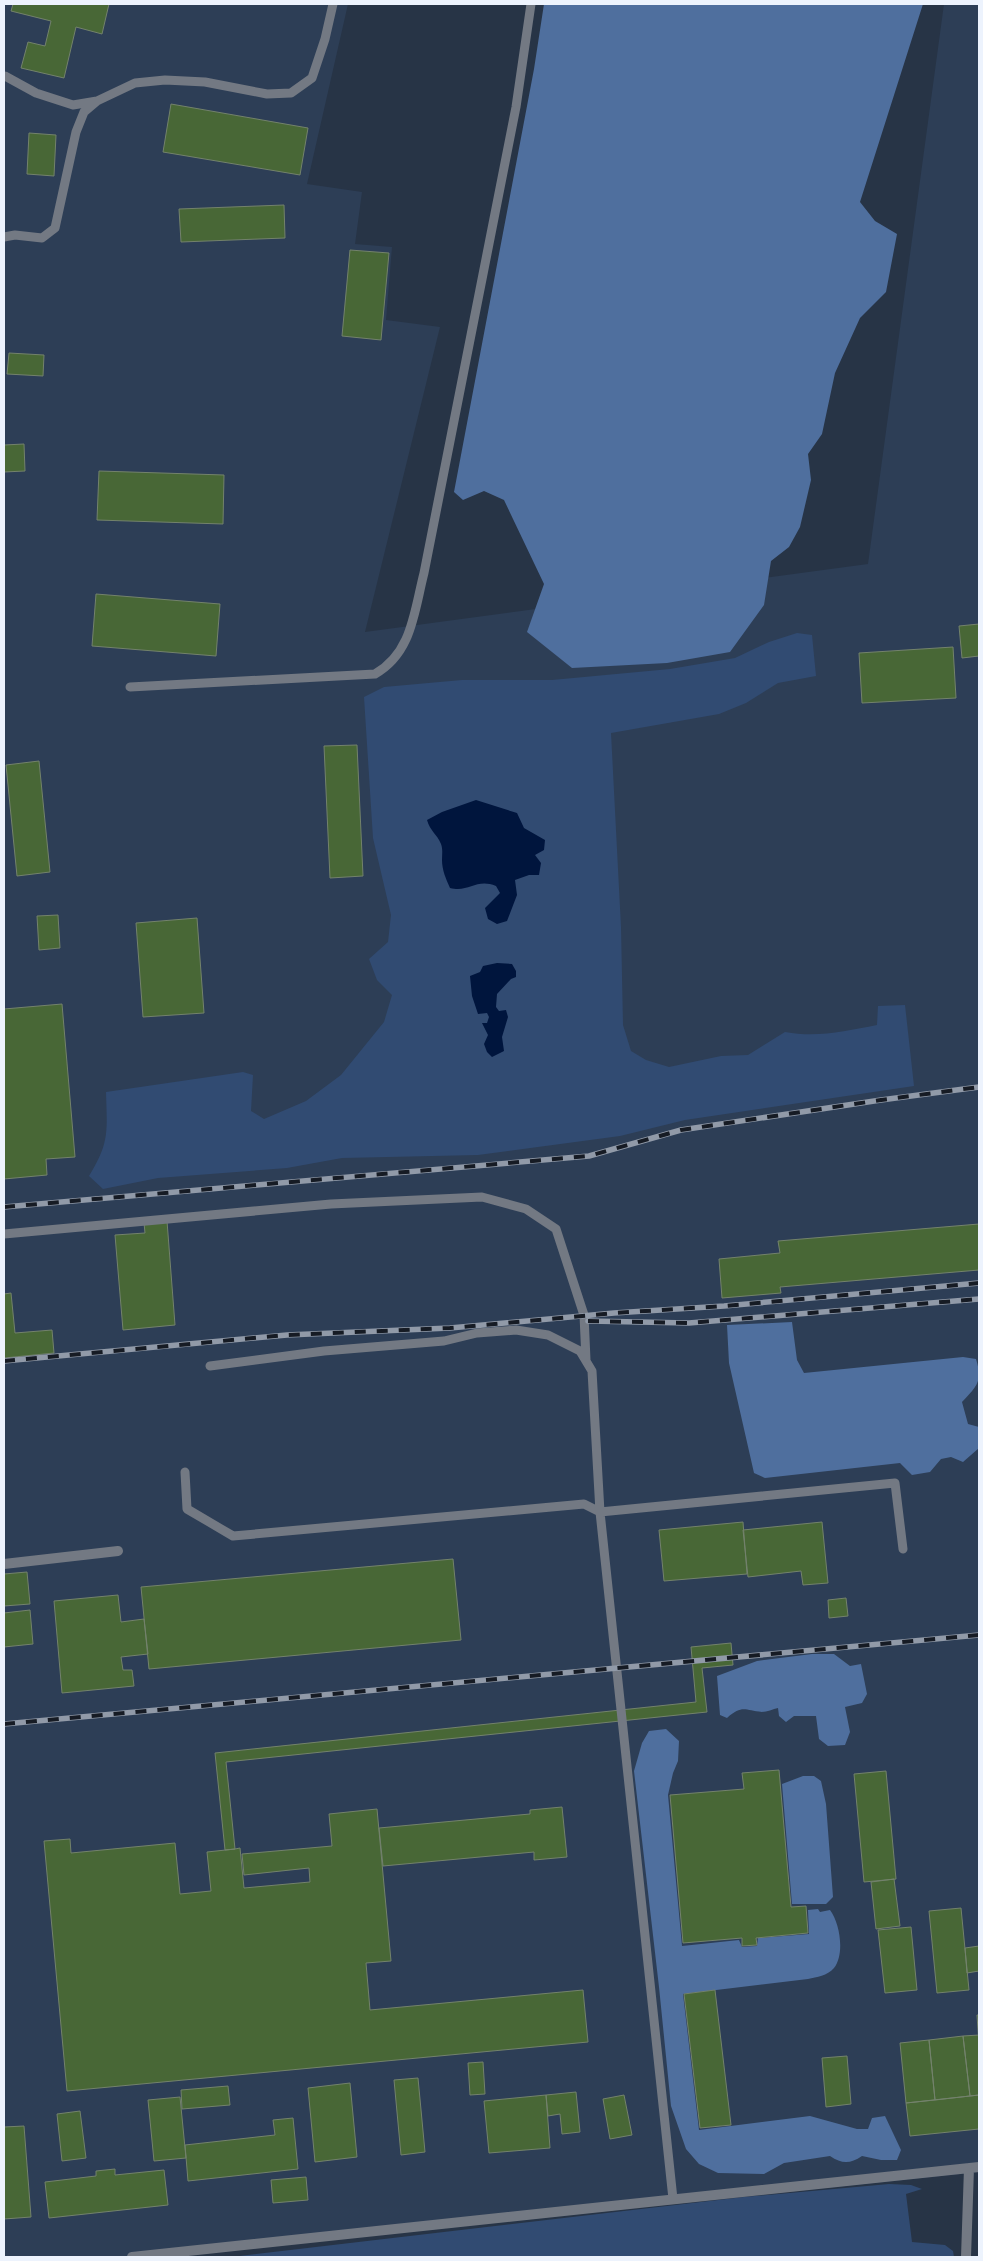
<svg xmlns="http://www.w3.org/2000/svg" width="983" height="2261" viewBox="0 0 983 2261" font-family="'Times New Roman',serif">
	<rect width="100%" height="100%" fill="#273446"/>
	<!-- built -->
	<path fill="#2d3e56" d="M4 4H348L307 184 362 192 355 244 392 247 386 320 440 327 365 632 868 564 944 4H979V2172L169 2257H4Z"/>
	<!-- green -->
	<path fill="#314b72" d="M797 633 812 635 816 676 778 683 746 703 719 714 611 733 621 927 623 1025 631 1051 646 1060 669 1067 721 1056 748 1055 785 1032C817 1038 846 1031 877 1025L878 1006 905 1005 914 1086 685 1120 620 1136 478 1155 342 1158 287 1168 158 1178 103 1189 89 1176C110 1142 107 1131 106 1092L243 1072 253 1075 251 1111 264 1119 306 1101 341 1075 384 1022 392 995 377 980 369 959 388 942 391 915 373 838 364 697 384 687 462 680H552L670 669 735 658 769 642Z
		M889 2184 911 2185 922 2189 906 2194 912 2242 945 2245 953 2251 954 2257H231L744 2197Z"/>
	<!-- forest -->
	<path fill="#4f6f9e" d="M544 4H923L860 202 875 221 897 234 886 292 860 318 835 373 822 434 808 454 811 480 800 527 789 547 771 561 764 605 730 652 667 663 572 668 527 632 544 584 504 500 484 491 463 500 454 492 534 69Z
		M792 1322 797 1360 804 1373 963 1357 976 1359C983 1381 977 1386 962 1402L968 1424 979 1427V1448L963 1462 951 1457 941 1459 930 1472 912 1475 900 1463 765 1478 754 1473 729 1363 727 1325Z
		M812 1654H834L850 1666 861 1664 867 1694 862 1703 845 1707 850 1732 845 1745 828 1746 819 1739 816 1716H794L786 1722 779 1716 778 1708C773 1709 767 1712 762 1712 745 1711 743 1704 727 1718L720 1715 717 1676 757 1661Z
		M666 1729 679 1741 678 1761 673 1773 668 1795 682 1946 739 1940 742 1947 757 1946 758 1938 809 1934 808 1910 818 1909 820 1912 830 1910C840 1923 845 1954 834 1968 827 1976 817 1977 808 1979L683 1994 699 2130 810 2116 857 2129H868L872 2118 885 2116 901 2150 897 2160H881L862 2156C850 2164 842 2164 830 2156L784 2163 764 2174 718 2173 699 2164 686 2149 671 2106 659 1987 634 1771 642 1743 649 1731Z
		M803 1776H814L821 1781 826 1804 833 1897 826 1904H792L782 1784Z"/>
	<!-- water -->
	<path fill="#00153d" d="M476 800 517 813 524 828 545 840 544 850 535 855 541 863 539 875H529L515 880 517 895 507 921 497 924 488 919 485 908 500 893 496 886C476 878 469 893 450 888 446 879 442 870 442 860 442 855 443 849 441 844 437 834 430 831 427 820L442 812Z
		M497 963 512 964 516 971V977L511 979 497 994 496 1007 499 1011 506 1010 508 1017 502 1037 504 1051 492 1057 487 1052 484 1044 488 1035 482 1023H487L489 1017 487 1013 478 1014 472 996 470 976 480 972 483 966Z"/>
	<!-- building -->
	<path fill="#486736" stroke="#73826c" d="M13 4H109L102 34 76 27 64 78 21 68 28 42 45 46 51 21 11 11Z
		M171 104 308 128 300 175 163 152Z
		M29 133 56 135 54 176 27 174Z
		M284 205 285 238 181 242 179 209Z
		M350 250 389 253 381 340 342 336Z
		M9 353 44 355 43 376 7 374Z
		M24 444 25 471 4 472V445Z
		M99 471 224 475 223 524 97 520Z
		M96 594 220 604 216 656 92 646Z
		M979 624V656L962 658 959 626Z
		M953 647 956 698 862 703 859 653Z
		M357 745 363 876 330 878 324 746Z
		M39 761 50 872 17 876 6 765Z
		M58 915 60 948 39 950 37 916Z
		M197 918 204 1013 143 1017 136 923Z
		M62 1004 75 1157 46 1159 47 1175 4 1179V1009Z
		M167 1221 175 1325 123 1330 115 1235 145 1233 144 1223Z
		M979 1224V1270L780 1287 781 1293 722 1298 719 1259 780 1253 778 1241Z
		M11 1293 15 1333 52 1330 54 1353 4 1358V1294Z
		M743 1522 747 1574 664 1581 659 1530Z
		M822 1522 828 1583 803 1585 801 1571 748 1577 743 1530Z
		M453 1559 461 1640 149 1669 141 1587Z
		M27 1572 30 1604 4 1606V1574Z
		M118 1595 121 1622 144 1619 148 1654 121 1657 123 1670H132L134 1686 62 1693 54 1601Z
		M846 1598 848 1616 829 1618 828 1600Z
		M30 1610 33 1644 4 1647V1613Z
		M731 1643 733 1665 702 1668 707 1712 226 1762 235 1849 225 1850 215 1753 696 1702 691 1647Z
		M779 1770 791 1907 806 1906 808 1933 756 1938 757 1945 742 1946V1938L683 1943 670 1795 744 1789 742 1773Z
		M886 1771 896 1879 864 1882 854 1774Z
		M562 1807 567 1857 534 1860V1852L383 1866 379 1828 530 1814V1810Z
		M377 1809 391 1961 366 1963 370 2010 583 1990 588 2042 67 2091 44 1841 70 1839 71 1853 175 1843 180 1894 211 1891 207 1852 235 1849 240 1848 244 1888 310 1882 309 1868 244 1875 242 1854 332 1846 329 1814Z
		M894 1879 900 1926 876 1929 871 1882Z
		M961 1908 969 1990 937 1993 929 1911Z
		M911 1927 917 1990 885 1993 878 1930Z
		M979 1946V1971L967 1973 965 1948Z
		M715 1990 731 2125 700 2128 684 1994Z
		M977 2015H979V2045Z
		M979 2035V2095L970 2096 963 2036Z
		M963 2036 970 2096 935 2100 929 2040Z
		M929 2040 935 2100 906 2103 900 2043Z
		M847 2056 851 2104 826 2107 822 2058Z
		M483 2062 485 2094 470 2095 468 2063Z
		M418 2078 425 2152 401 2155 394 2080Z
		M350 2083 357 2157 315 2162 308 2088Z
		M228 2086 230 2105 182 2109 181 2090Z
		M576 2092 580 2132 562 2134 560 2114 548 2116 546 2095Z
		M546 2095 550 2148 489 2153 484 2101Z
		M624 2095 632 2135 610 2139 603 2099Z
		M979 2095V2129L910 2136 906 2103Z
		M180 2097 186 2158 154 2161 148 2100Z
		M80 2111 86 2158 62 2161 57 2114Z
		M293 2118 298 2169 188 2181 185 2145 275 2135 273 2120Z
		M24 2126 31 2217 4 2219V2127Z
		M115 2169V2175L164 2170 168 2205 49 2218 45 2182 96 2176V2171Z
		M306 2177 308 2200 273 2203 271 2180Z"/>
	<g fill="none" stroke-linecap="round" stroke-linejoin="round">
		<!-- service -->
		<path stroke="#737983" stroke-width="9" d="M5 76 36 93 73 105 97 101 135 83 165 80 205 82 267 94 291 93 312 78 325 39 333 4
			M4 237 15 235 42 238 55 228 76 132 84 112 97 101
			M130 687 375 674C412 653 414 612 424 573L516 107 531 4
			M4 1234 331 1204 482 1197 526 1209 556 1229 584 1315 586 1360
			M185 1472 187 1509 233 1536 584 1504 600 1512 592 1371 580 1351 548 1335 516 1330 477 1333 444 1341 324 1351 210 1366
			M673 2199 600 1512 895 1483 903 1549"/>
		<!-- minor -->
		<path stroke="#737983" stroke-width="10" d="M4 1564 118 1551
			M132 2257 979 2167
			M966 2257 969 2168"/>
		<defs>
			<path id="rail" d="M4 1207 589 1156 681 1130 881 1100 979 1087
				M588 1321 689 1323 979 1299
				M4 1361 287 1335 450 1328 614 1313 724 1306 979 1283
				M4 1724 979 1635"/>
		</defs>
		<!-- rail casing -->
		<use href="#rail" stroke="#919aa8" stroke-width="5.5"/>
		<!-- rail -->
		<use href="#rail" stroke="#161b24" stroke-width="4" stroke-dasharray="11" stroke-linecap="butt"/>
	</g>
	<!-- border -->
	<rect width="983" height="2261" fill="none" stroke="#edf3fd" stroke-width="10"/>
</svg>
